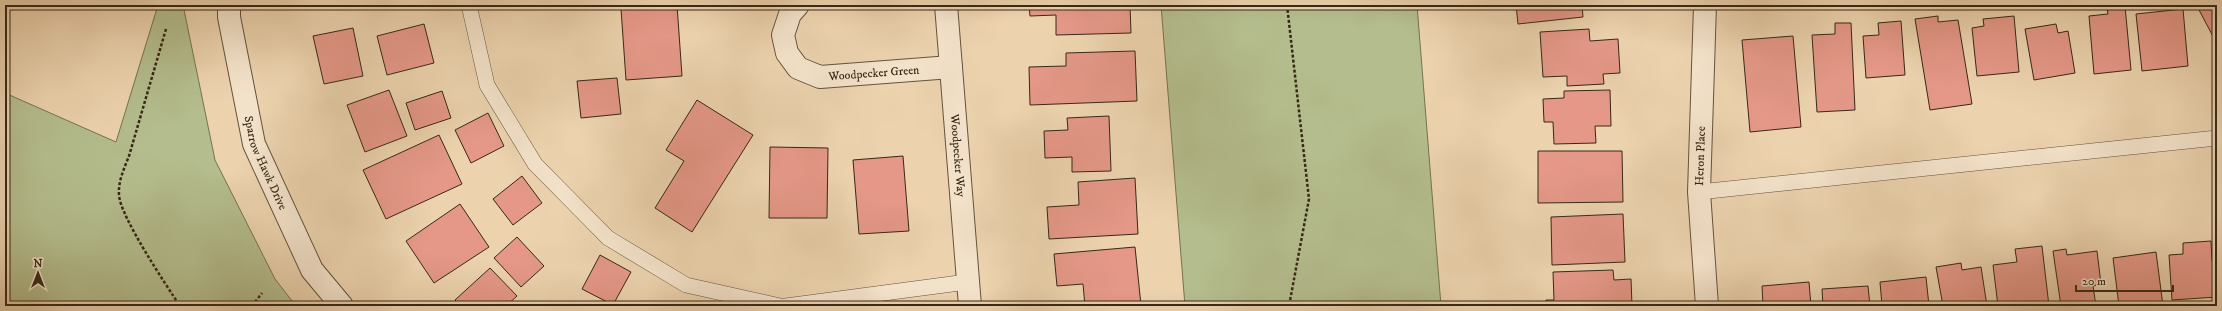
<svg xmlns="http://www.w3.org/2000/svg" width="2222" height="311" viewBox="0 0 2222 311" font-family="'IM FELL DW Pica',serif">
	<rect width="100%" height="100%" fill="#ecd3ae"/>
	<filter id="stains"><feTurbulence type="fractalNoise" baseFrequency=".005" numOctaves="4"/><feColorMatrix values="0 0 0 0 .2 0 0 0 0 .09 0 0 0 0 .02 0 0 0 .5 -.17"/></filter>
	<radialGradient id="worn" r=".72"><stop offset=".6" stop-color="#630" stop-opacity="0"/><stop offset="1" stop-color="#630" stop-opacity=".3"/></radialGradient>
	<!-- green -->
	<path fill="#b4bd8d" stroke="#767252" d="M158 5H183L215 160 275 279 296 306H5V93L116 142Z
		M1161 5H1417L1441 306H1185Z"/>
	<!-- building -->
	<path fill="#e59888" stroke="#372817" d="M315 5H363V7L316 8Z
		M677 5 682 76 626 80 621 9Z
		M1029 5H1130L1131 33 1056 35V15L1030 16Z
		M1516 5H1582L1583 17 1518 24Z
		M2204 5H2217V44L2198 8Z
		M2125 6 2131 70 2094 74 2089 16 2108 14 2107 8Z
		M2183 9 2188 66 2142 71 2136 14Z
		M1938 16V22L1958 20 1972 104 1930 110 1915 19Z
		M2014 16 2019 72 1977 76 1972 28 1984 26 1983 19Z
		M1901 21 1905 75 1866 78 1863 36 1879 35 1878 23Z
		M1835 23H1851L1855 110 1817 112 1812 35 1835 34Z
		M424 24 434 63 387 75 377 36Z
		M2056 24 2058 33 2068 31 2075 73 2034 80 2025 29Z
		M353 28 363 76 324 84 313 36Z
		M1589 29 1590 41 1618 39 1620 73 1603 74 1604 84 1567 86V76L1543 77 1540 32Z
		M1793 36 1801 127 1750 132 1742 40Z
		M1135 51 1137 101 1030 105 1029 67 1066 66V53Z
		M617 78 621 114 581 118 577 81Z
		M389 90 407 136 365 152 347 105Z
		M1610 90 1611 126H1595L1596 143 1554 144 1553 122H1544L1543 99 1564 98V91Z
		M442 91 451 118 415 130 406 103Z
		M697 100 753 135 692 232 655 208 684 161 666 150Z
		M488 113 504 146 471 163 455 130Z
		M1109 116 1111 171 1072 172V157L1045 158 1044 131 1068 130 1067 118Z
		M439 135 462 184 386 219 363 170Z
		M770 147 828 148 827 218H769Z
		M1538 151H1622L1623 202 1538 203Z
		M903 156 909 231 859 234 853 160Z
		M522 176 542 203 513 225 493 199Z
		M1135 178 1138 234 1049 239 1047 207 1079 205 1078 182Z
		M460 204 489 247 434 283 406 241Z
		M1623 214 1625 262 1552 265 1551 217Z
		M517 237 544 266 521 287 494 258Z
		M2211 241 2212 261 2217 260V297L2172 300 2169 255 2183 254V243Z
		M2042 246 2049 306H1998L1993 265 2017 262 2015 249Z
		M1135 247 1141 305 1085 306 1083 284 1057 286 1054 254Z
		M2066 249 2067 255 2097 251 2101 284 2093 286 2096 306H2061L2053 251Z
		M2156 252 2163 306H2119L2113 258Z
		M600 255 631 272 613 305 582 289Z
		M1961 263 1962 270 1981 267 1987 306H1943L1936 267Z
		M490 268 517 296 506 306H461L455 300Z
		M1613 270 1614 280 1631 279 1632 306H1546V300H1554L1553 272Z
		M1926 277 1929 306H1882L1880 282Z
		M1809 282 1811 306H1763L1762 286Z
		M1868 286 1870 306H1823L1822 289Z"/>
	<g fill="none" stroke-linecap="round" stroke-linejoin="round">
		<defs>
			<path id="service" d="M469 5 487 85 535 164 608 238 686 285 780 306
				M1699 192 2217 138
				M786 306 967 282"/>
			<g id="minor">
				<path id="s1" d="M229 5V17L254 144 312 270 342 306"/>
				<path id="s2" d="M798 5 790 14 783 35 787 53 798 68 820 77 951 67"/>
				<path id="s3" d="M946 5 970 306"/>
				<path d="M1705 5 1699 192 1707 306"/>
			</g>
		</defs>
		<!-- service casing -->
		<use href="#service" stroke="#64533d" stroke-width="16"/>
		<!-- minor casing -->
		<use href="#minor" stroke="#64533d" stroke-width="24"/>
		<!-- path -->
		<path stroke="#372817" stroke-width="2.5" stroke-dasharray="3 2" stroke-linecap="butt" d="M1287 5 1309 199 1289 306
			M166 29 129 156C124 169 118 181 119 195 120 216 166 285 180 306
			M252 306 262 293"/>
		<!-- service -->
		<use href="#service" stroke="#f3e2ca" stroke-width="15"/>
		<!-- minor -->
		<use href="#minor" stroke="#f3e2ca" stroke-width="22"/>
	</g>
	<g text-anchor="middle" stroke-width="3" stroke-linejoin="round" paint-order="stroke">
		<!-- street labels -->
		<g font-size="12" fill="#372817" stroke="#f3e2ca">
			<text dy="4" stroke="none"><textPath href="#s2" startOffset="149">Woodpecker Green</textPath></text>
			<text dy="4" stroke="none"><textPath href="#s3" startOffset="151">Woodpecker Way</textPath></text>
			<text transform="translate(1700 156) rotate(-88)" y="4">Heron Place</text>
			<text dy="4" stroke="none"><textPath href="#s1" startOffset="163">Sparrow Hawk Drive</textPath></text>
		</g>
	</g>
	<!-- margin -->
	<rect width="2222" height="311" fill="none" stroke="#ecd3ae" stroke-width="20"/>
	<rect x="6" y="6" width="2210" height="299" fill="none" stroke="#372817" stroke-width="2"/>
	<rect x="10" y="10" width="2202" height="291" fill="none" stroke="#372817"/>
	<!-- north arrow -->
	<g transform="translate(38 273)" stroke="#f3e2ca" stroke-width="3" paint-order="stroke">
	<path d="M0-3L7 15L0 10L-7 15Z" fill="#372817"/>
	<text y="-6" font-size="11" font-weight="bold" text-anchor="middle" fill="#372817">N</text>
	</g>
	<!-- scale -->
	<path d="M2076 285v6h97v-6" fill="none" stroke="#372817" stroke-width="2"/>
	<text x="2082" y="285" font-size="12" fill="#372817" stroke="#f3e2ca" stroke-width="3" paint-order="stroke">20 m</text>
	<rect width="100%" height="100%" filter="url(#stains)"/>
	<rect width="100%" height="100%" fill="url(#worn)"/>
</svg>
